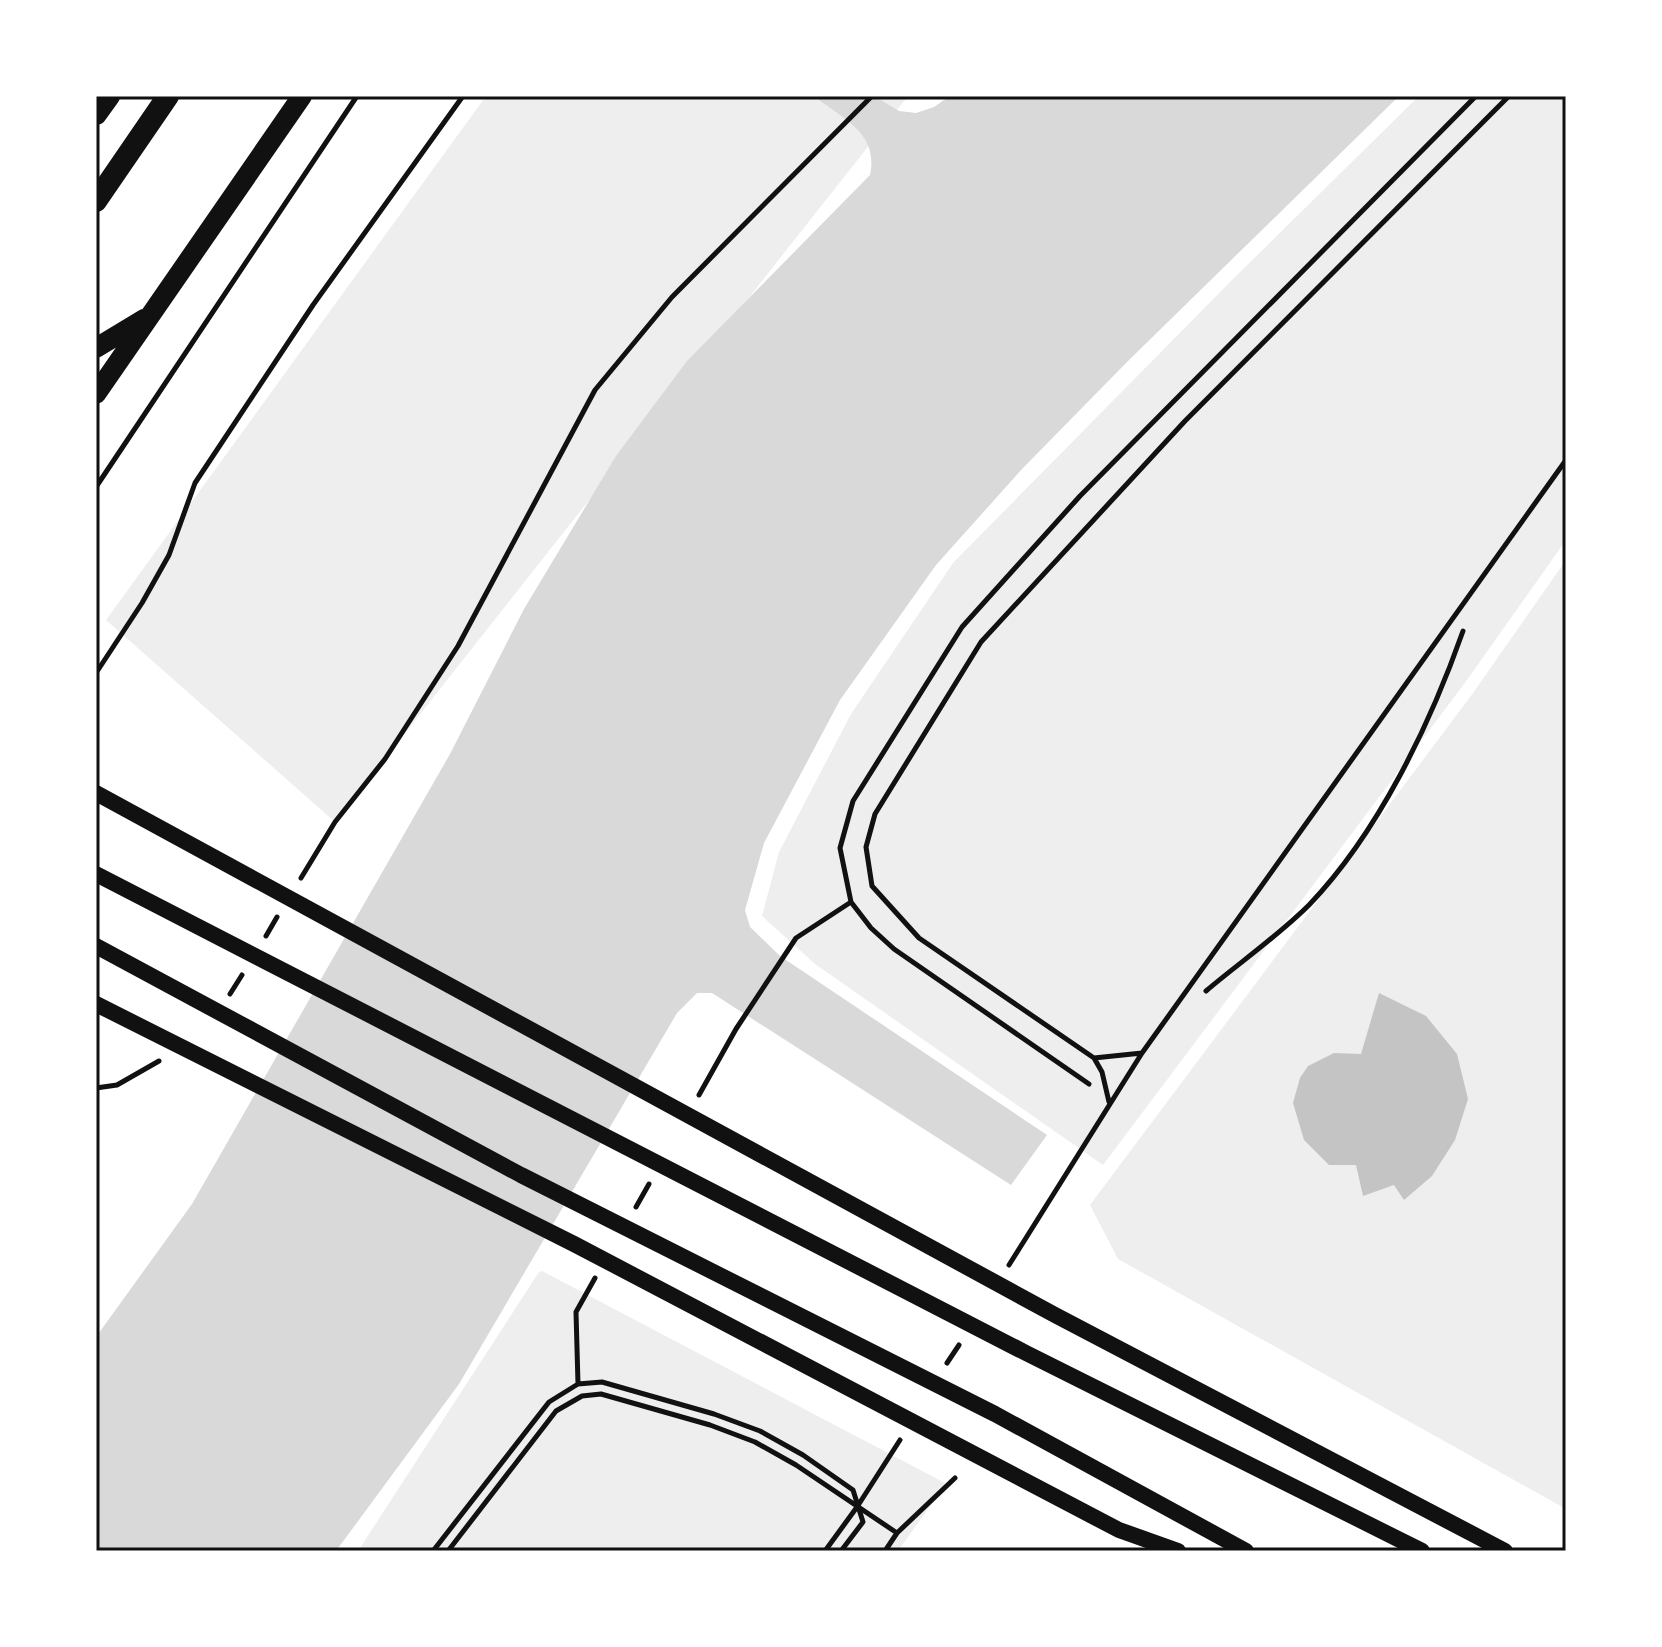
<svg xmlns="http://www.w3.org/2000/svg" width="1662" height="1647" viewBox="0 0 1662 1647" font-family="'IBM Plex Serif',serif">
	<rect width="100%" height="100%" fill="#fff"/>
	<!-- green -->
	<path fill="#eee" d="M486 96H908L335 822 106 620Z
		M1419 96H1566V540L1467 680 1103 1165 815 964 762 916 779 852 851 714 953 563 1233 279Z
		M1566 560V1509L1118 1259 1090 1205 1473 693Z
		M542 1271 945 1483V1485L898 1551H358L539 1272Z"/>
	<!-- water -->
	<path fill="#d9d9d9" d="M814 96H874L899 111 916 113 934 107 950 96H1399L1128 361 1022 469 936 565 840 700 764 843 745 910 750 927 780 956 1047 1135 1011 1185 712 993H697L677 1013 459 1384 336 1551H96V1337L192 1204 450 754 524 609 616 456 687 361 870 175C879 133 843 119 814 96Z"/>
	<!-- building -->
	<path fill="#c4c4c4" d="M1379 993 1426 1016 1457 1054 1468 1099 1455 1140 1432 1176 1404 1200 1394 1185 1363 1196 1356 1165H1329L1304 1140 1293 1103 1300 1078 1308 1066 1334 1053 1361 1054Z"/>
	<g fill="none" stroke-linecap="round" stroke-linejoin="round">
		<!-- path -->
		<path stroke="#111" stroke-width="5" d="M96 487 357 96
			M96 673 142 603 169 555 195 483 313 305 463 96
			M301 878 335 822 385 759 458 646 595 390 672 297 872 96
			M266 936 277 917
			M1206 991C1239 963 1278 936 1309 905 1378 833 1430 725 1463 631
			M230 994 242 975
			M1142 1053 1094 1058 919 938 872 886 866 847 875 814 981 642 1185 421 1509 96
			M1094 1058 1102 1072 1109 1102
			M1089 1084 894 949 871 928 851 902 840 848 853 801 962 627 1080 496 1476 96
			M96 1088 117 1085 159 1061
			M699 1095 736 1029 796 938 851 902
			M636 1207 649 1184
			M1009 1265 1142 1053 1566 460
			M947 1363 959 1345
			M578 1384 576 1312 595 1278
			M433 1551 549 1402 578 1384 602 1382 714 1414 760 1431 803 1455 853 1490 863 1522 841 1551
			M448 1551 556 1411 582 1396 601 1394 710 1425 755 1442 796 1465 897 1533
			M825 1551 857 1507 900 1440
			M885 1551 897 1533 955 1478"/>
		<!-- secondary -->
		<path stroke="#111" stroke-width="16" d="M96 793 1055 1315 1505 1551
			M96 874 1026 1353 1422 1551
			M96 946 521 1175 995 1414 1246 1551
			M96 1004 574 1244 1119 1530 1178 1551"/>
		<!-- primary -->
		<path stroke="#111" stroke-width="20" d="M96 348 144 319
			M96 394 302 96"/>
		<!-- trunk -->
		<path stroke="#111" stroke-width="22" d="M96 114 109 96
			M96 201 168 96"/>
	</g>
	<!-- border -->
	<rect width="1662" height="1647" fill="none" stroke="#ffffff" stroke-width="196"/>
	<rect x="98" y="98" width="1466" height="1451" fill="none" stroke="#111" stroke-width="3"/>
</svg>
